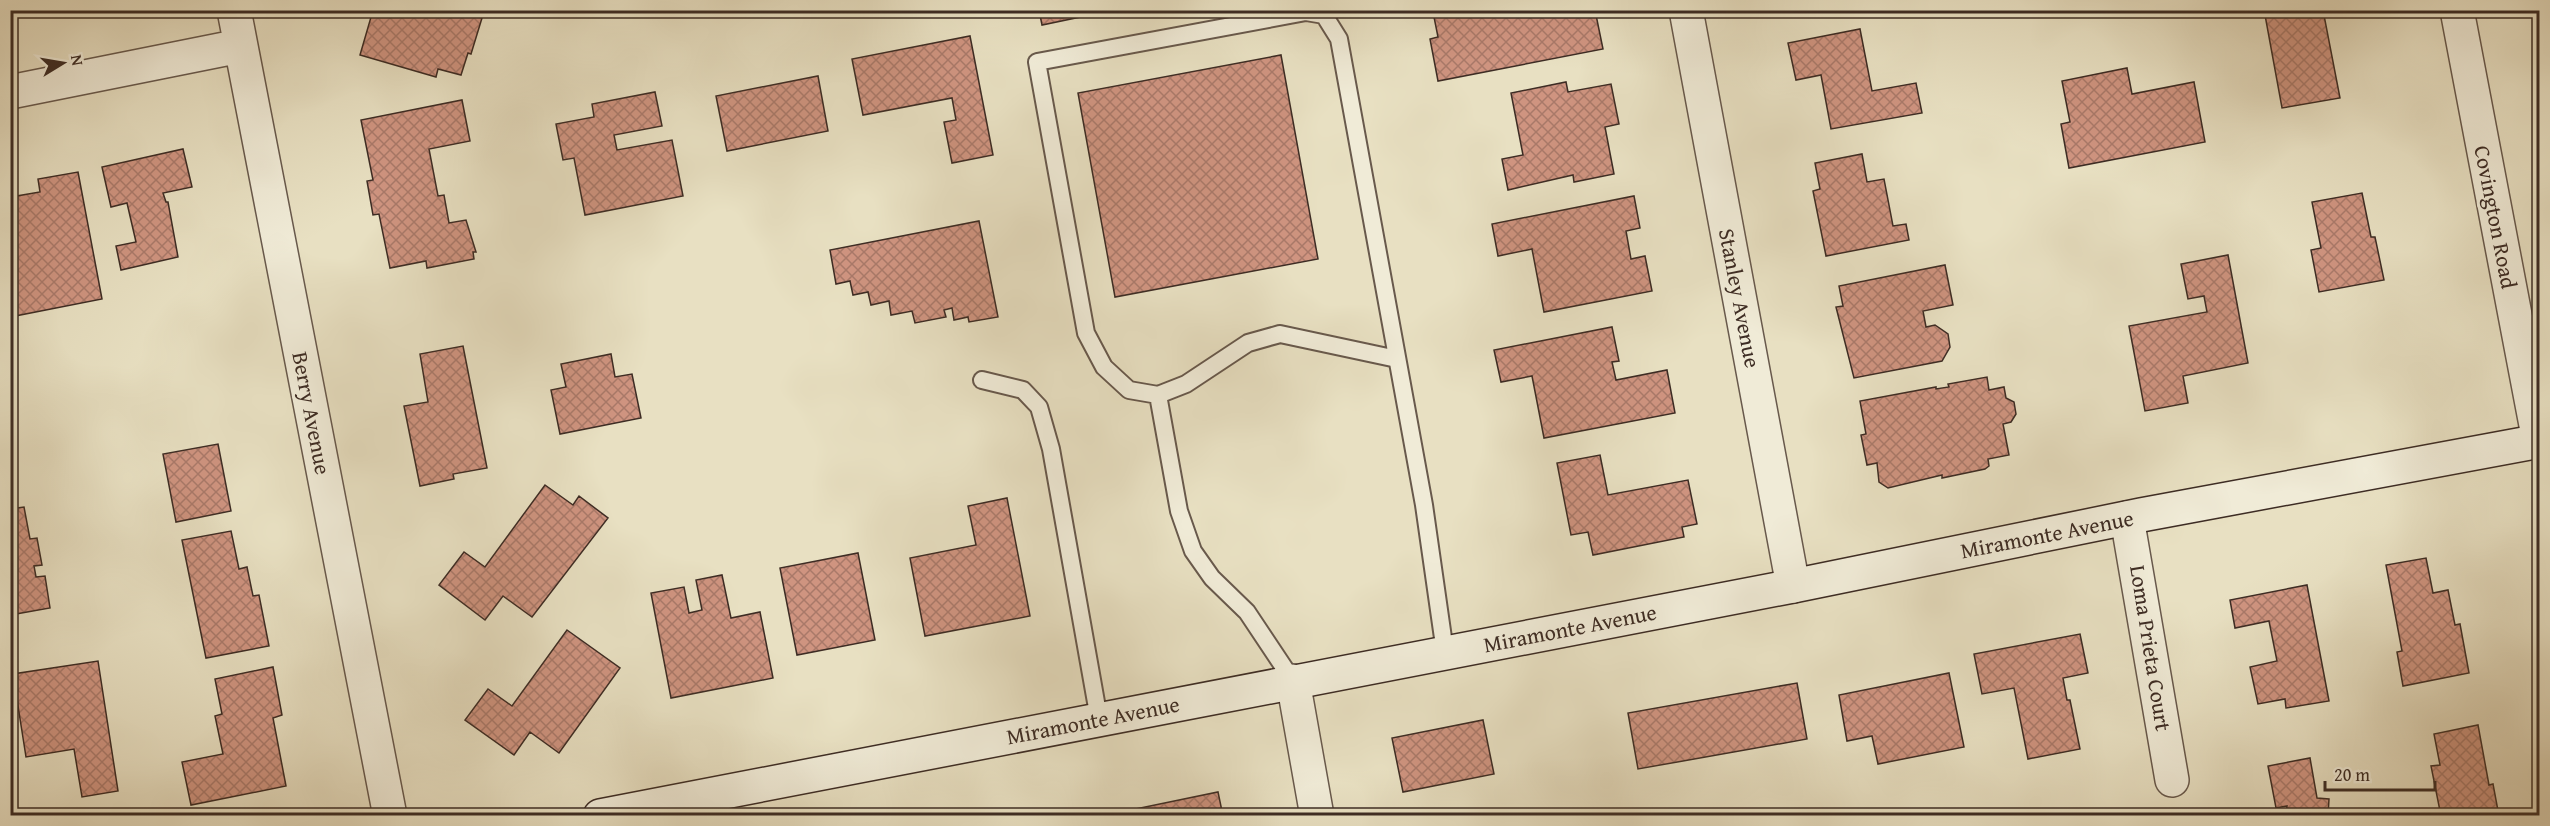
<svg xmlns="http://www.w3.org/2000/svg" width="2550" height="826" viewBox="0 0 2550 826" font-family="'Gentium Book Plus',serif">
	<defs>
		<pattern id="building-cross-hatch" width="8" height="8" patternUnits="userSpaceOnUse" patternTransform="scale(1.5)"><rect width="8" height="8" fill="#cf9480"/><path d="M0 0l8 8M0 8l8-8" fill="none" stroke="#a97969"/></pattern>
	</defs>
	<rect width="100%" height="100%" fill="#e8e0c2"/>
	<filter id="stains"><feTurbulence type="fractalNoise" baseFrequency=".00333" numOctaves="4"/><feColorMatrix values="0 0 0 0 .2 0 0 0 0 .09 0 0 0 0 .02 0 0 0 .5 -.17"/></filter>
	<radialGradient id="worn" r=".72"><stop offset=".6" stop-color="#630" stop-opacity="0"/><stop offset="1" stop-color="#630" stop-opacity=".3"/></radialGradient>
	<g fill="none" stroke-linecap="round" stroke-linejoin="round">
		<!-- stream -->
		<path stroke="#74827c" stroke-width="10" d="M1734 816 1743 813 1764 816"/>
	</g>
	<!-- building -->
	<path fill="url(#building-cross-hatch)" stroke="#3d2c24" stroke-width="1.5" d="M456 10 482 18 471 54 468 53 461 75 438 69 436 77 360 55 371 17 377 10Z
		M1039 10H1114L1042 25Z
		M1466 10H1595L1603 49 1438 81 1430 39 1438 37 1434 17Z
		M2289 10H2323L2340 98 2282 108 2265 15Z
		M1860 29 1872 91 1916 83 1922 113 1831 129 1821 75 1796 80 1788 43Z
		M970 36 993 155 952 163 944 122 956 120 952 98 863 115 852 59Z
		M1281 55 1318 259 1115 297 1078 93Z
		M2127 68 2132 94 2194 82 2205 142 2069 168 2061 124 2070 122 2062 81Z
		M818 76 828 131 727 151 716 96Z
		M1566 82 1568 92 1611 84 1619 124 1605 127 1614 174 1574 182 1573 175 1508 190 1502 159 1523 155 1511 93Z
		M655 92 662 126 614 135 617 150 672 140 683 196 585 215 574 158 563 160 556 124 594 117 592 104Z
		M462 100 470 141 429 149 438 196 444 195 449 223 466 220 476 252H473L474 259 427 268 426 261 390 268 379 214 373 215 367 181 373 180 361 120Z
		M183 149 192 187 163 193 166 202H168L178 257 121 270 116 246 136 242 127 203 111 207 102 167Z
		M1862 154 1867 182 1884 179 1893 226 1906 224 1909 240 1826 256 1813 191 1820 189 1815 163Z
		M78 172 102 299 10 317V202L17 201V196L40 192 38 179Z
		M2362 193 2371 237H2375L2384 280 2319 292 2311 250 2321 248 2312 202Z
		M1634 196 1640 228 1626 231 1631 259 1645 256 1652 291 1544 312 1532 249 1498 256 1492 224Z
		M979 221 998 317 969 322 968 317 954 320 952 308 944 310 946 317 915 323 912 311 891 315 889 301 871 305 868 292 853 295 850 281 836 284 830 250Z
		M2228 255 2248 363 2183 376 2188 403 2145 411 2129 326 2207 312 2204 296 2188 299 2181 264Z
		M1945 265 1953 305 1923 311 1926 327 1935 325 1948 334 1950 347 1942 361 1854 378 1836 307 1843 306 1839 286Z
		M1612 327 1619 361 1612 362 1616 380 1667 370 1675 413 1544 438 1532 376 1501 382 1494 350Z
		M463 346 487 468 453 474 454 479 420 486 404 406 428 402 420 354Z
		M611 354 615 377 632 374 641 418 560 434 551 390 566 387 561 364Z
		M1987 377 1989 390 2004 387 2006 398 2014 402 2016 414 2011 422 2003 424 2009 455 1988 459 1989 466 1985 469 1942 478V475L1888 488 1879 482 1877 463 1867 465 1861 435 1866 434 1860 401 1936 387V389L1949 387 1948 384Z
		M218 444 231 511 176 522 163 454Z
		M1600 455 1608 495 1688 480 1697 524 1682 527 1684 537 1593 555 1588 532 1571 535 1557 463Z
		M545 485 573 505 579 496 608 518 532 617 503 596 485 620 439 585 464 552 485 567Z
		M1007 498 1030 616 925 636 910 558 976 545 968 506Z
		M24 507 30 539 37 538 42 565 34 566 36 577 45 576 50 608 10 615V509Z
		M231 531 239 569 247 567 253 596 259 595 269 646 206 658 182 540Z
		M858 553 875 640 797 655 780 568Z
		M2426 558 2433 593 2448 590 2455 625 2460 624 2469 673 2403 686 2397 652 2402 651 2386 565Z
		M722 575 731 618 760 612 773 678 671 698 651 593 684 587 689 613 702 610 696 580Z
		M2307 585 2329 701 2286 708 2285 699 2258 704 2250 667 2277 661 2269 621 2235 628 2230 600Z
		M567 630 620 668 559 753 530 732 514 755 465 720 488 689 512 706Z
		M2080 634 2088 673 2063 678 2067 700H2070L2080 749 2028 759 2014 688 1982 694 1974 654Z
		M98 661 118 791 82 797 74 749 26 757 13 674Z
		M273 667 282 715 273 718 286 786 191 805 182 762 223 754 215 716 222 714 215 679Z
		M1949 673 1964 747 1878 764 1872 736 1847 741 1839 695Z
		M1797 683 1807 739 1638 769 1628 713Z
		M1483 720 1494 774 1403 792 1392 738Z
		M2478 725 2489 785 2493 784 2499 816H2441L2431 766 2440 765 2434 734Z
		M2310 758 2317 798 2329 799 2328 816H2286L2287 806 2276 808 2268 766Z
		M1218 792 1223 816H1117L1116 813Z"/>
	<g fill="none" stroke-linecap="round" stroke-linejoin="round">
		<defs>
			<path id="lane" d="M1397 359 1280 334 1248 343 1186 384 1158 395 1129 390 1104 367 1086 333 1037 62 1306 12 1324 15 1339 39 1424 505 1445 652
				M982 380 1023 390 1039 407 1051 449 1099 719
				M1158 395 1179 511 1193 551 1212 578 1247 612 1293 681"/>
			<path id="street" d="M234 10 390 816
				M1686 10 1793 586
				M2457 10 2539 441
				M10 92 240 46
				M2127 518 2172 780
				M1293 681 1317 816"/>
			<path id="secondary" d="M600 816 1793 586 2141 515 2540 441"/>
		</defs>
		<!-- lane casing -->
		<use href="#lane" stroke="#68594c" stroke-width="20"/>
		<!-- street casing -->
		<use href="#street" stroke="#68594c" stroke-width="36"/>
		<!-- secondary casing -->
		<use href="#secondary" stroke="#3d2c24" stroke-width="36"/>
		<!-- lane -->
		<use href="#lane" stroke="#f0ebd7" stroke-width="16"/>
		<!-- street -->
		<use href="#street" stroke="#f0ebd7" stroke-width="33"/>
		<!-- secondary -->
		<use href="#secondary" stroke="#f0ebd7" stroke-width="33"/>
	</g>
	<g text-anchor="middle" stroke-width="6" stroke-linejoin="round" paint-order="stroke">
		<!-- street labels -->
		<g font-size="22" fill="#3d2c24" stroke="#f0ebd7">
			<text transform="translate(2496 217) rotate(79)" y="8">Covington Road</text>
			<text transform="translate(1740 298) rotate(79)" y="8">Stanley Avenue</text>
			<text transform="translate(312 413) rotate(79)" y="8">Berry Avenue</text>
			<text transform="translate(2047 534) rotate(-11)" y="8">Miramonte Avenue</text>
			<text transform="translate(1570 628) rotate(-11)" y="8">Miramonte Avenue</text>
			<text transform="translate(2151 648) rotate(81)" y="8">Loma Prieta Court</text>
			<text transform="translate(1093 720) rotate(-11)" y="8">Miramonte Avenue</text>
		</g>
	</g>
	<!-- margin -->
	<rect width="2550" height="826" fill="none" stroke="#e8e0c2" stroke-width="36"/>
	<rect x="12" y="12" width="2526" height="802" fill="none" stroke="#3d2c24" stroke-width="3"/>
	<rect x="18" y="18" width="2514" height="790" fill="none" stroke="#3d2c24" stroke-width="1.5"/>
	<!-- north arrow -->
	<g transform="translate(63 63) rotate(79)" stroke="#f0ebd7" stroke-width="4.5" paint-order="stroke">
	<path d="M0-4.5L10 22L0 15L-10 22Z" fill="#3d2c24"/>
	<text y="-9" font-size="16" font-weight="bold" text-anchor="middle" fill="#3d2c24">N</text>
	</g>
	<!-- scale -->
	<path d="M2325 781v9h110v-9" fill="none" stroke="#3d2c24" stroke-width="3"/>
	<text x="2334" y="781" font-size="18" fill="#3d2c24" stroke="#f0ebd7" stroke-width="4.5" paint-order="stroke">20 m</text>
	<rect width="100%" height="100%" filter="url(#stains)"/>
	<rect width="100%" height="100%" fill="url(#worn)"/>
</svg>
